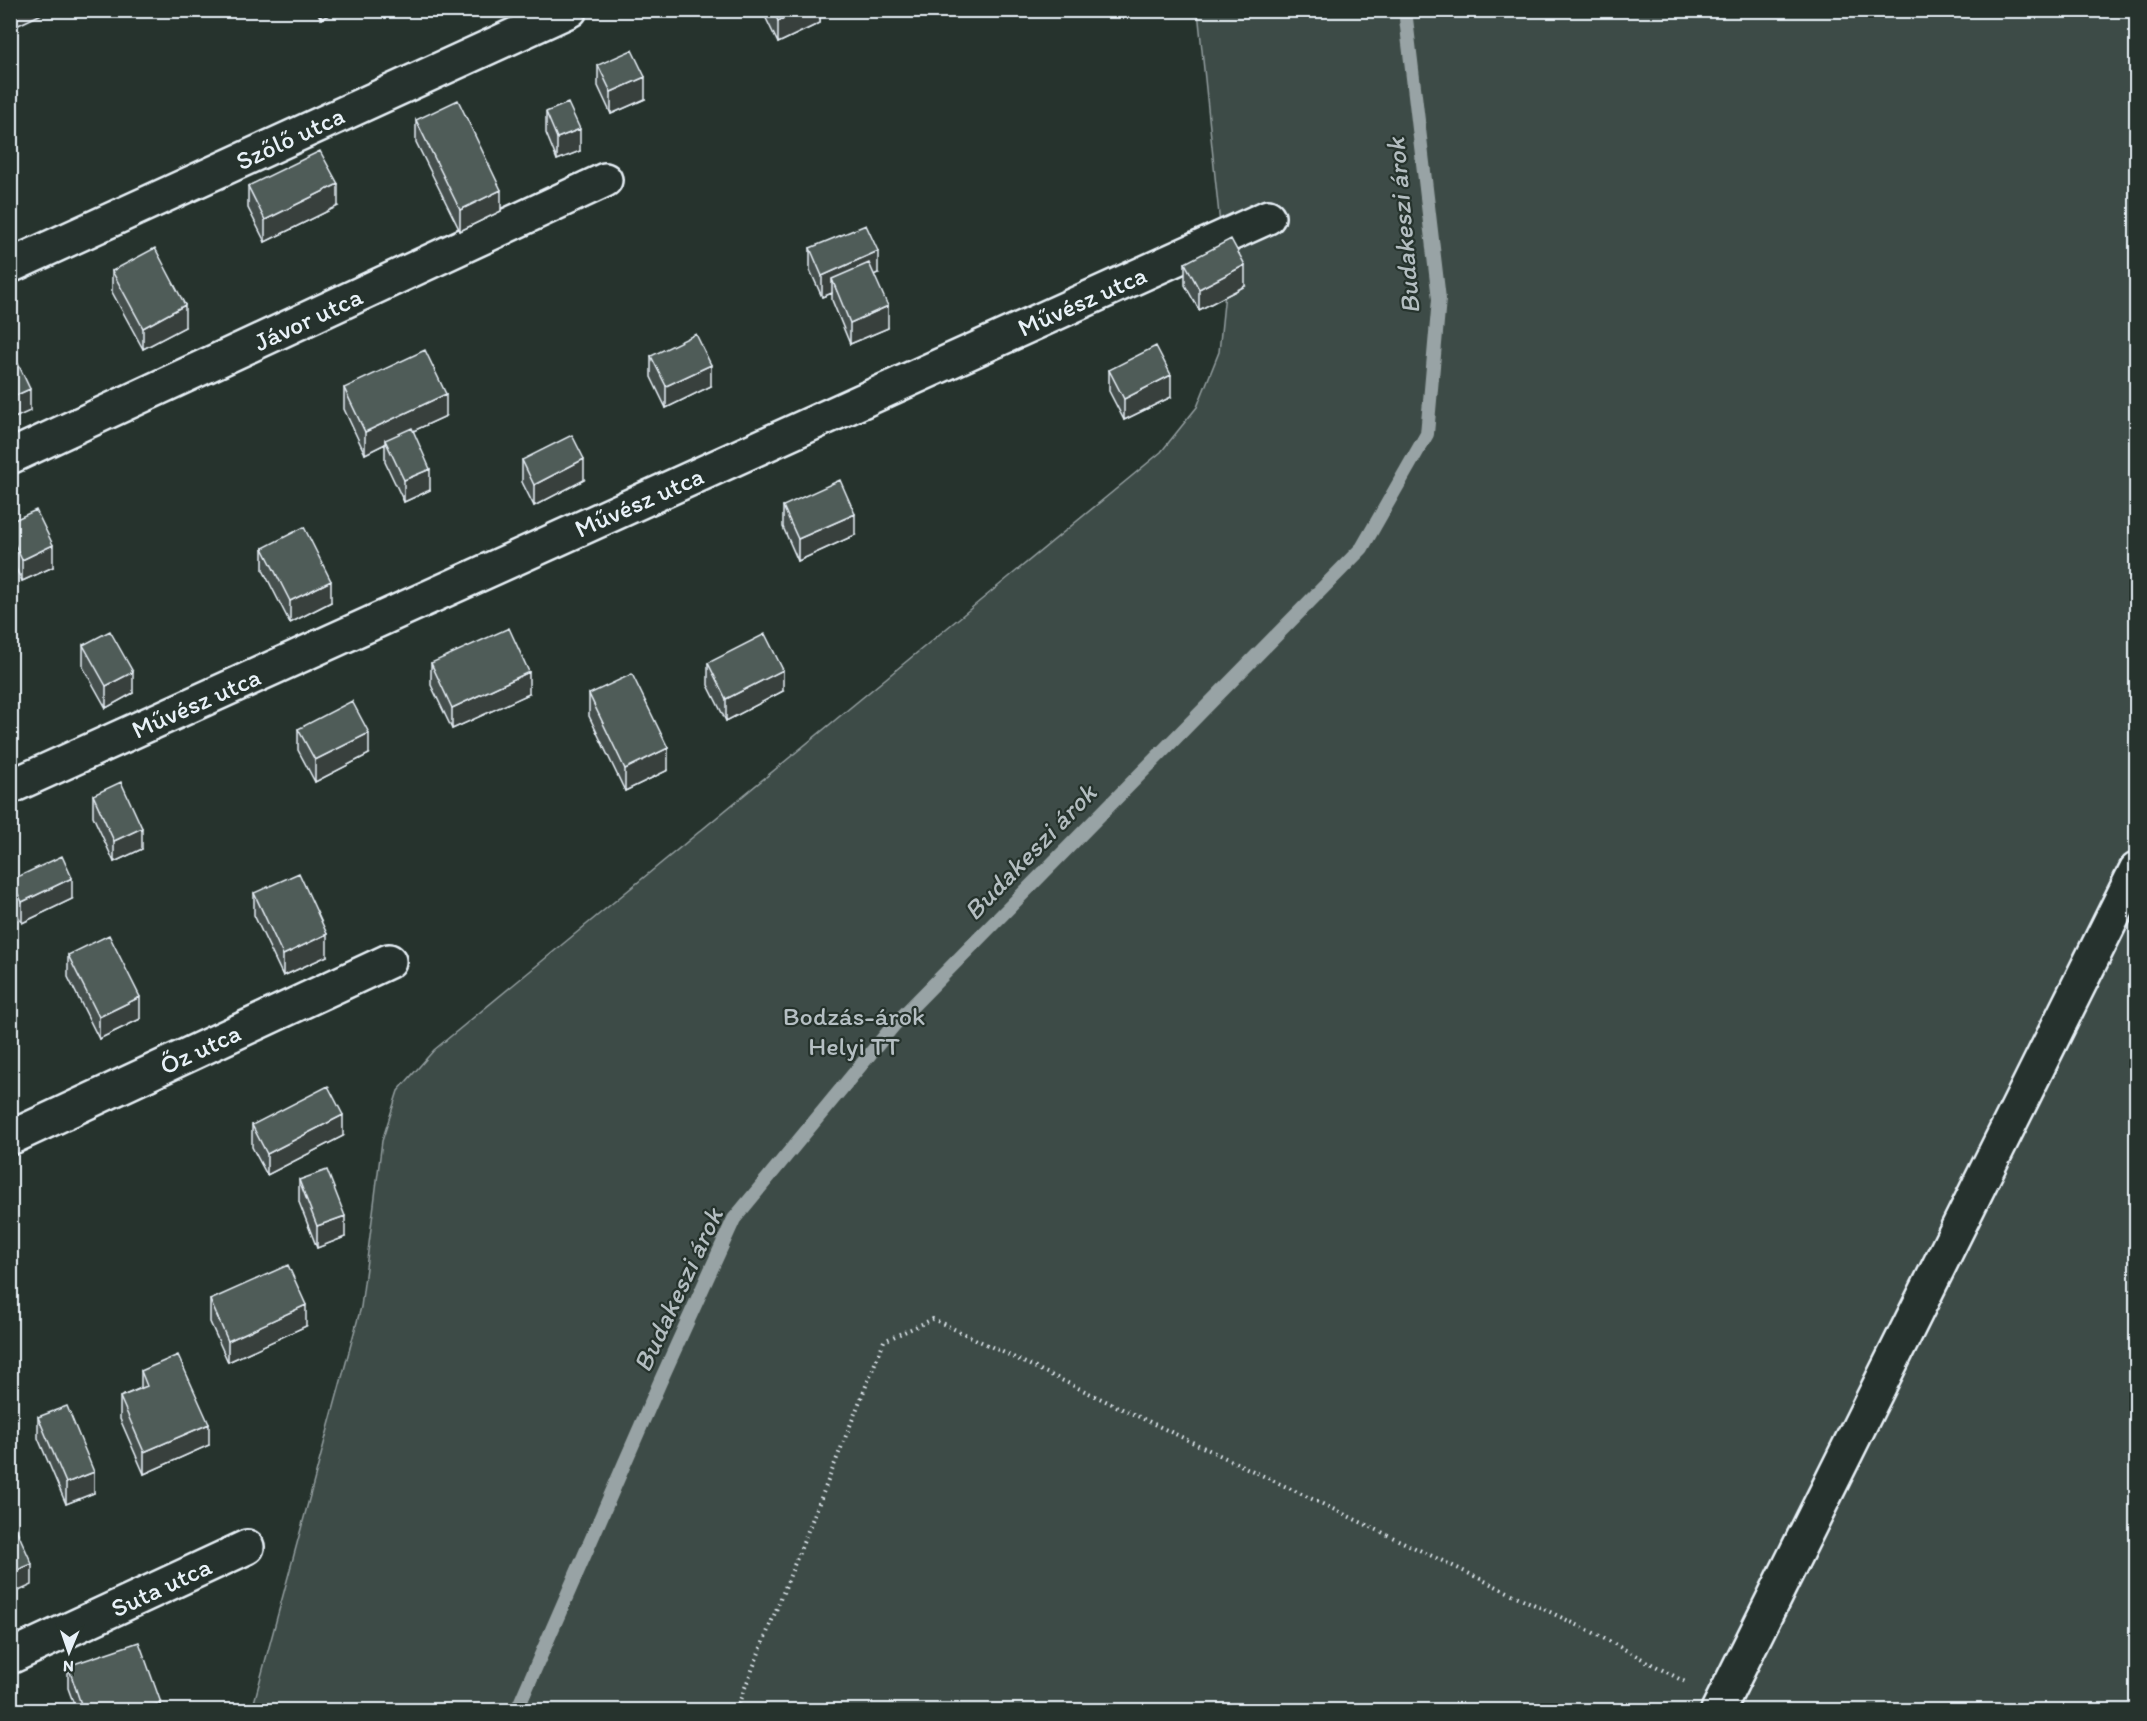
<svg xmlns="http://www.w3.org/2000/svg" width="2147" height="1721" viewBox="0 0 2147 1721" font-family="Itim,sans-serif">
	<rect width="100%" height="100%" fill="#26332d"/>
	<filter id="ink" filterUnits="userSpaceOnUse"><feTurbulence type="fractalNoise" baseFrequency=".0167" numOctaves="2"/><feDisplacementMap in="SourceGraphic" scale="12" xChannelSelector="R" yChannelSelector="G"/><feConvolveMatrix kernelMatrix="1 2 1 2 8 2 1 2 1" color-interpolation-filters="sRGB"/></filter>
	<g filter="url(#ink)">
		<!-- green -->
		<path fill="#3e4b47" stroke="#939ea0" stroke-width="1.5" d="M1198 11H2136V1710H252L361 1307 382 1141 398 1091 434 1050 1161 452 1197 407 1219 352 1226 283Z"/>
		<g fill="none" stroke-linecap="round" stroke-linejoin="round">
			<!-- stream -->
			<path stroke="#98a3a5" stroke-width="14" d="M517 1710 660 1382 734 1219 894 1025 1362 548 1427 434 1439 299 1405 10"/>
			<defs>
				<path id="minor" d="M10 266 570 10
					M10 457 605 180
					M10 787 1268 217
					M10 1138 389 961
					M10 1657 247 1547
					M1718 1710 2136 870"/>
			</defs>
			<!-- minor casing -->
			<use href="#minor" stroke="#e8f1f8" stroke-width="38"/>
			<!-- path -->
			<path stroke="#e8f1f8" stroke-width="4" stroke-dasharray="1.5 4.5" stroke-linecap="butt" d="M736 1710 884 1341 933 1319 1592 1632 1687 1683"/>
			<!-- minor -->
			<use href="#minor" stroke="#26332d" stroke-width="33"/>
		</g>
		<!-- wall -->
		<path fill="#454f4d" stroke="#e8f1f8" stroke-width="1.5" d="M316 10H338L321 19Z
			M762 10H820V23L778 43Z
			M598 65 645 99 611 114 598 86Z
			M546 112 580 151 557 160 546 133Z
			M416 120 501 211 460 231 416 142Z
			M248 186 338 206 265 242 248 208Z
			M810 248 878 273 874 274 888 328 850 344 832 300V293L822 297 810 270Z
			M1185 263 1245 286 1199 310 1185 285Z
			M112 271 185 327 143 349 112 292Z
			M651 356 711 386 666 408 651 377Z
			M1109 370 1171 397 1124 420 1109 391Z
			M344 388 446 416 413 431 430 490 404 502 385 462V444L365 454 344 409Z
			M522 460 584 480 534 506 522 482Z
			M783 506 855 535 798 561 783 527Z
			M10 522 53 567 22 581 10 556Z
			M263 548 331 602 290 623 263 570Z
			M83 645 133 693 106 708 83 667Z
			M431 663 529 694 452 729 431 685Z
			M708 663 783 691 726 721 708 685Z
			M589 694 668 770 625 791 589 716Z
			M298 729 369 754 315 782 298 750Z
			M93 795 142 849 114 862 93 816Z
			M11 880 72 899 22 923 11 902Z
			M254 893 327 956 283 976 254 915Z
			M68 955 140 1019 99 1039 68 977Z
			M252 1125 343 1136 267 1175 252 1147Z
			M299 1180 345 1237 317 1248 299 1202Z
			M210 1300 306 1326 228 1362 210 1322Z
			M141 1371 209 1445 144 1474 120 1419V1397L141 1388Z
			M38 1417 94 1493 66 1504 38 1438Z
			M68 1666 161 1710H76L68 1688Z"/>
		<!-- shaded-wall -->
		<path fill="#38403e" stroke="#e8f1f8" stroke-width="1.5" d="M10 10H50L10 29Z
			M321 10H338L321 19Z
			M800 10H820V23L778 43V21Z
			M645 77V99L611 114V92Z
			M580 129V151L557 160V138Z
			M338 184V206L265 242V220Z
			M501 190V211L460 231V210Z
			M878 251V273L837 291 832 279V293L822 297V276Z
			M1245 265V286L1199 310V289Z
			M185 305V327L143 349V328Z
			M888 306V328L850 344V323Z
			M711 365V386L666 408V386Z
			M1171 375V397L1124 420V399Z
			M30 389V411L10 420V398Z
			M446 394V416L387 443 385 440V444L365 454V432Z
			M584 459V480L534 506V485Z
			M430 469V490L404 502V480Z
			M855 514V535L798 561V539Z
			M53 545V567L22 581V560Z
			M331 581V602L290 623V601Z
			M783 670V691L726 721V699Z
			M133 672V693L106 708V686Z
			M529 672V694L452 729V708Z
			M369 733V754L315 782V760Z
			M668 748V770L625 791V769Z
			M142 828V849L114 862V841Z
			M72 878V899L22 923V902Z
			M327 934V956L283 976V955Z
			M140 997V1019L99 1039V1017Z
			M343 1115V1136L267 1175V1154Z
			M345 1216V1237L317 1248V1226Z
			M306 1305V1326L228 1362V1341Z
			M209 1424V1445L144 1474V1452Z
			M94 1472V1493L66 1504V1483Z
			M32 1564V1585L10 1595V1573Z
			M161 1703V1710H138Z"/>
		<!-- building -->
		<path fill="#505c59" stroke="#e8f1f8" stroke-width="1.5" d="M773 10H800L778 21Z
			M632 50 645 77 611 92 598 65Z
			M458 100 501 190 460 210 416 120Z
			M568 103 580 129 557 138 546 112Z
			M320 151 338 184 265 220 248 186Z
			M866 225 878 251 822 276 810 248Z
			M1231 239 1245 265 1199 289 1185 263Z
			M155 248 185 305 143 328 112 271Z
			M869 263 888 306 850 323 832 279Z
			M696 334 711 365 666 386 651 356Z
			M1156 346 1171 375 1124 399 1109 370Z
			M425 350 446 394 365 432 344 388Z
			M13 353 30 389 10 398V354Z
			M412 428 430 469 404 480 385 440Z
			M572 435 584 459 534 485 522 460Z
			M840 480 855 514 798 539 783 506Z
			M36 510 53 545 22 560 10 534V522Z
			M304 527 331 581 290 601 263 548Z
			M509 628 529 672 452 708 431 663Z
			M110 631 133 672 106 686 83 645Z
			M765 634 783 670 726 699 708 663Z
			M632 674 668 748 625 769 589 694Z
			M352 701 369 733 315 760 298 729Z
			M121 782 142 828 114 841 93 795Z
			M62 856 72 878 22 902 11 880Z
			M299 873 327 934 283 955 254 893Z
			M109 935 140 997 99 1017 68 955Z
			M328 1086 343 1115 267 1154 252 1125Z
			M327 1170 345 1216 317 1226 299 1180Z
			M288 1265 306 1305 228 1341 210 1300Z
			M178 1355 209 1424 144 1452 120 1397 147 1386 141 1371Z
			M67 1406 94 1472 66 1483 38 1417Z
			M14 1524 32 1564 10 1573V1526Z
			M139 1642 161 1703 138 1710H83L68 1666Z"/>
	</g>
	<g text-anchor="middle" stroke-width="4.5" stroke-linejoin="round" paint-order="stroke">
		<!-- street labels -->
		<g font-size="26" fill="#e8f1f8" stroke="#26332d">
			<text transform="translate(290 138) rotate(-25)" y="9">Szőlő utca</text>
			<text transform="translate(1082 301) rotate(-24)" y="9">Művész utca</text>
			<text transform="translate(308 319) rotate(-25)" y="9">Jávor utca</text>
			<text transform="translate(639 502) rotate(-24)" y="9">Művész utca</text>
			<text transform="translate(196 703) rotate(-24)" y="9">Művész utca</text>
			<text transform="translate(200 1049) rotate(-25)" y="9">Őz utca</text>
			<text transform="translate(161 1587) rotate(-25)" y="9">Suta utca</text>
		</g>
		<!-- park labels -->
		<g font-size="26" fill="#b5bfc3" stroke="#26332d">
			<text x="854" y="1025">Bodzás-árok<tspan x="854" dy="30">Helyi TT</tspan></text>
		</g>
		<!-- water labels -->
		<g font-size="27" font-style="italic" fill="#b3bdc0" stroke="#26332d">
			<text transform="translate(1403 226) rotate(-95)" y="9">Budakeszi árok</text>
			<text transform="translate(1030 852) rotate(-46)" y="9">Budakeszi árok</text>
			<text transform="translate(678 1290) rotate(-65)" y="9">Budakeszi árok</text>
		</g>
	</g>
	<!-- margin -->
	<rect width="2147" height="1721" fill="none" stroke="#26332d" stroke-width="36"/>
	<rect x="18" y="18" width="2111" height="1685" fill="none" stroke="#e8f1f8" stroke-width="2" filter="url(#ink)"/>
	<!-- north arrow -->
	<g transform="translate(69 1652) rotate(182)" stroke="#26332d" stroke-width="4.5" paint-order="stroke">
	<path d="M0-4.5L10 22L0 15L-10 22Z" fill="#e8f1f8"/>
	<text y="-9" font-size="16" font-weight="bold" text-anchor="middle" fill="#e8f1f8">N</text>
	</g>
</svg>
